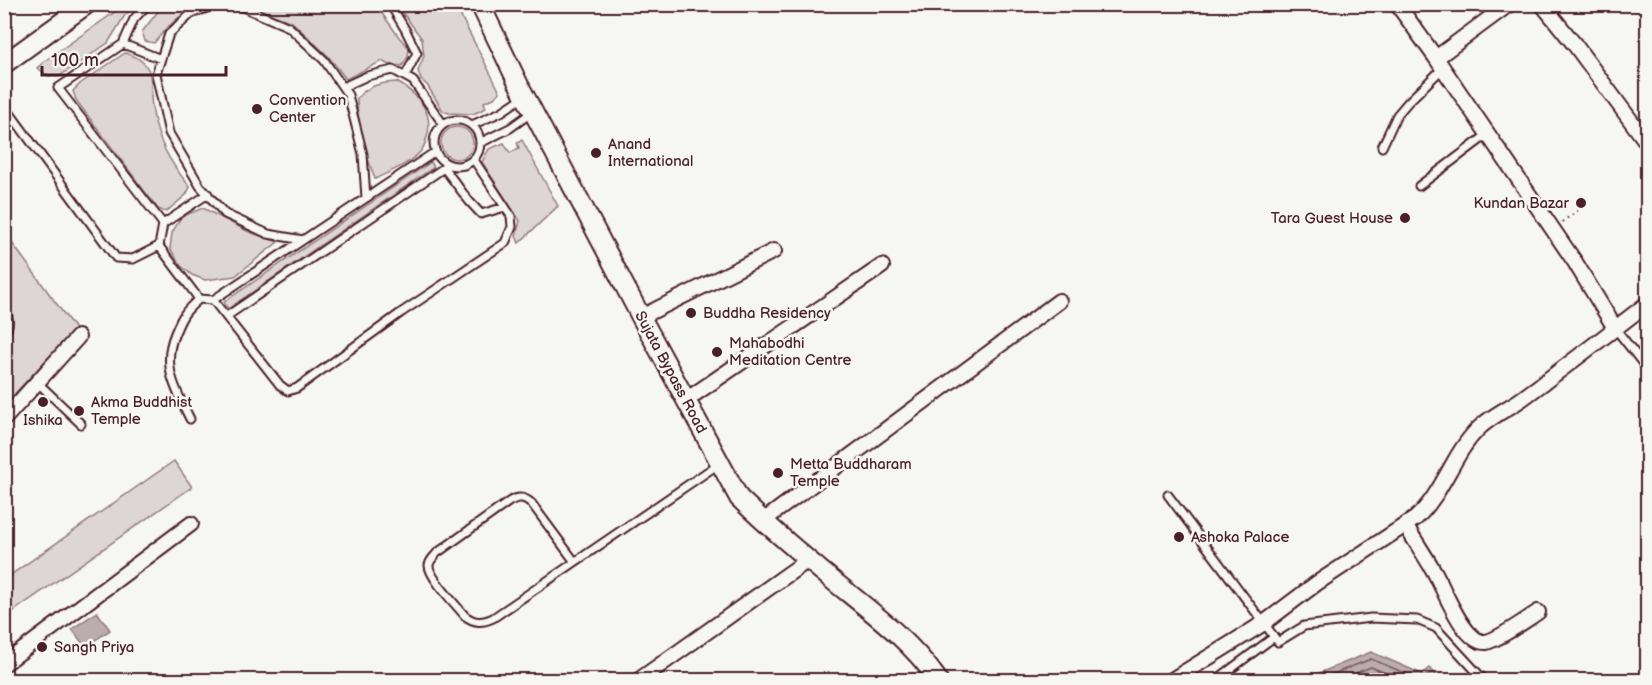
<svg xmlns="http://www.w3.org/2000/svg" width="1652" height="685" viewBox="0 0 1652 685" font-family="'Balsamiq Sans',sans-serif">
	<rect width="100%" height="100%" fill="#f6f6f2"/>
	<filter id="ink" filterUnits="userSpaceOnUse"><feTurbulence type="fractalNoise" baseFrequency=".0167" numOctaves="2"/><feDisplacementMap in="SourceGraphic" scale="12" xChannelSelector="R" yChannelSelector="G"/><feConvolveMatrix kernelMatrix="1 2 1 2 8 2 1 2 1" color-interpolation-filters="sRGB"/></filter>
	<g filter="url(#ink)">
		<!-- green -->
		<path fill="#ddd6d5" stroke="#947a80" stroke-width="1.5" d="M125 5H137L125 15 108 43 58 77 49 76 37 68 46 60Z
			M165 5H200C182 12 166 28 154 43L145 41 142 32 159 10Z
			M246 5H376L399 37 409 48 408 57 402 66 387 64 382 61 346 79 329 57 292 22Z
			M397 5H455L500 92 494 98 484 102 486 108 473 114 449 113 443 111 427 85 421 80 418 71 424 56 422 39Z
			M125 53C135 57 143 59 148 69 153 79 150 95 152 107 157 141 169 161 190 187L186 195 166 212 158 209 76 100 73 91 81 83Z
			M397 82C418 94 436 114 426 140 425 144 423 149 420 152 408 165 391 171 375 179 366 156 357 122 357 98 369 85 380 83 397 82Z
			M441 143a16 16 0 1 1 32 0a16 16 0 1 1-32 0Z
			M522 140 558 206 519 243 516 236 520 221 482 162 489 149 504 143 510 153 519 148 517 143Z
			M431 162 434 167 228 309 224 302Z
			M203 208 247 231 278 242 235 276 205 280 192 275 180 265 170 248 172 233 181 217Z
			M4 232 75 329 5 404H4Z
			M174 461 192 487 5 617V579Z"/>
		<!-- water -->
		<path fill="#bbadae" stroke="#8e747a" stroke-width="1.5" d="M97 612 110 630 85 647 72 629Z
			M1371 652 1422 674 1429 668 1442 680H1302Z"/>
		<g fill="none" stroke-linecap="round" stroke-linejoin="round">
			<!-- shore -->
			<path stroke="#77585f" stroke-width="1.5" d="M1318 680 1371 659 1419 679 1429 677 1433 680
				M1338 680 1371 667 1403 680"/>
			<defs>
				<path id="service" d="M148 4 134 19 123 44 58 88 163 224 159 246
					M217 4 191 14 169 34 156 74 169 133 200 186 225 214 268 234 303 240
					M220 4 240 6 289 27 324 60 348 95 363 154 366 198
					M390 4 405 29 417 53 405 76
					M486 13 499 4
					M123 44 161 59
					M343 87 367 76 393 70 413 81 443 124
					M7 109 116 258 133 259 159 246 199 299 213 300 280 385 288 391 297 388 402 312 505 243 512 227 511 216 474 160
					M434 143a23 23 0 1 1 46 0a23 23 0 1 1-46 0Z
					M472 125 501 112 525 96
					M480 143 510 128 531 113
					M1382 147 1397 115 1408 102 1443 68
					M444 168 469 201 481 214 505 207
					M1419 186 1488 134
					M163 224 208 194
					M213 300 435 152
					M4 308C10 318 10 325 4 335
					M227 316 448 165
					M1615 328 1648 370
					M37 382 81 424
					M190 419C176 390 161 366 175 333 182 316 185 311 199 299
					M1168 495 1278 642 1304 626 1371 618 1417 620 1436 628 1484 680
					M575 562 532 504C525 497 519 496 510 501L437 553C434 557 430 560 429 565 428 576 457 606 465 616 475 623 482 623 493 618L720 463
					M1216 680 1274 637"/>
				<path id="minor" d="M1397 4 1436 58 1575 262 1615 328
					M1542 4 1575 45 1648 144
					M1436 58 1509 4
					M641 317 774 251
					M686 400 882 266
					M4 419 78 337
					M763 521 1059 301
					M1406 526C1415 541 1426 557 1435 573 1444 589 1464 644 1486 642 1498 640 1527 619 1538 612
					M4 664 191 524
					M639 680 808 560
					M1172 680 1264 623 1317 583 1416 518C1444 492 1452 455 1478 429 1492 415 1512 407 1527 395 1568 365 1608 334 1648 303"/>
				<path id="tertiary" d="M480 4 518 83 641 317 739 498C770 528 803 556 836 583 873 613 911 641 938 680
					M4 64 87 4"/>
			</defs>
			<!-- service casing -->
			<use href="#service" stroke="#4a1f2b" stroke-width="11"/>
			<!-- minor casing -->
			<use href="#minor" stroke="#4a1f2b" stroke-width="18"/>
			<!-- tertiary casing -->
			<use href="#tertiary" stroke="#4a1f2b" stroke-width="22"/>
			<!-- path -->
			<path stroke="#4a1f2b" stroke-width="2" stroke-dasharray="1.5 4.5" stroke-linecap="butt" d="M1562 222 1581 208"/>
			<!-- service -->
			<use href="#service" stroke="#f6f6f2" stroke-width="7"/>
			<!-- minor -->
			<use href="#minor" stroke="#f6f6f2" stroke-width="14"/>
			<!-- tertiary -->
			<use href="#tertiary" stroke="#f6f6f2" stroke-width="18"/>
		</g>
	</g>
	<!-- markers -->
	<g fill="#4a1f2b" stroke="#f6f6f2" stroke-width="2">
		<circle cx="257" cy="109" r="6"/>
		<circle cx="596" cy="153" r="6"/>
		<circle cx="1581" cy="203" r="6"/>
		<circle cx="1405" cy="218" r="6"/>
		<circle cx="691" cy="313" r="6"/>
		<circle cx="717" cy="352" r="6"/>
		<circle cx="43" cy="402" r="6"/>
		<circle cx="79" cy="411" r="6"/>
		<circle cx="778" cy="473" r="6"/>
		<circle cx="1179" cy="537" r="6"/>
		<circle cx="42" cy="647" r="6"/>
	</g>
	<g text-anchor="middle" stroke-width="5" stroke-linejoin="round" paint-order="stroke">
		<!-- poi labels -->
		<g font-size="15" fill="#4a1f2b" stroke="#f6f6f2" text-anchor="start">
			<text x="269" y="105">Convention<tspan x="269" dy="17">Center</tspan></text>
			<text x="608" y="149">Anand<tspan x="608" dy="17">International</tspan></text>
			<text x="1569" y="208" text-anchor="end">Kundan Bazar</text>
			<text x="1393" y="223" text-anchor="end">Tara Guest House</text>
			<text x="703" y="318">Buddha Residency</text>
			<text x="729" y="348">Mahabodhi<tspan x="729" dy="17">Meditation Centre</tspan></text>
			<text x="91" y="407">Akma Buddhist<tspan x="91" dy="17">Temple</tspan></text>
			<text x="43" y="425" text-anchor="middle">Ishika</text>
			<text x="790" y="469">Metta Buddharam<tspan x="790" dy="17">Temple</tspan></text>
			<text x="1191" y="542">Ashoka Palace</text>
			<text x="54" y="652">Sangh Priya</text>
		</g>
		<!-- street labels -->
		<g font-size="15" fill="#4a1f2b" stroke="#f6f6f2">
			<text transform="translate(671 372) rotate(62)" y="5">Sujata Bypass Road</text>
		</g>
	</g>
	<!-- margin -->
	<rect width="1652" height="685" fill="none" stroke="#f6f6f2" stroke-width="24"/>
	<rect x="12" y="12" width="1628" height="661" fill="none" stroke="#4a1f2b" stroke-width="2" filter="url(#ink)"/>
	<!-- scale -->
	<path d="M42 66v9h184v-9" fill="none" stroke="#4a1f2b" stroke-width="3"/>
	<text x="51" y="66" font-size="18" fill="#4a1f2b" stroke="#f6f6f2" stroke-width="4.5" paint-order="stroke">100 m</text>
</svg>
